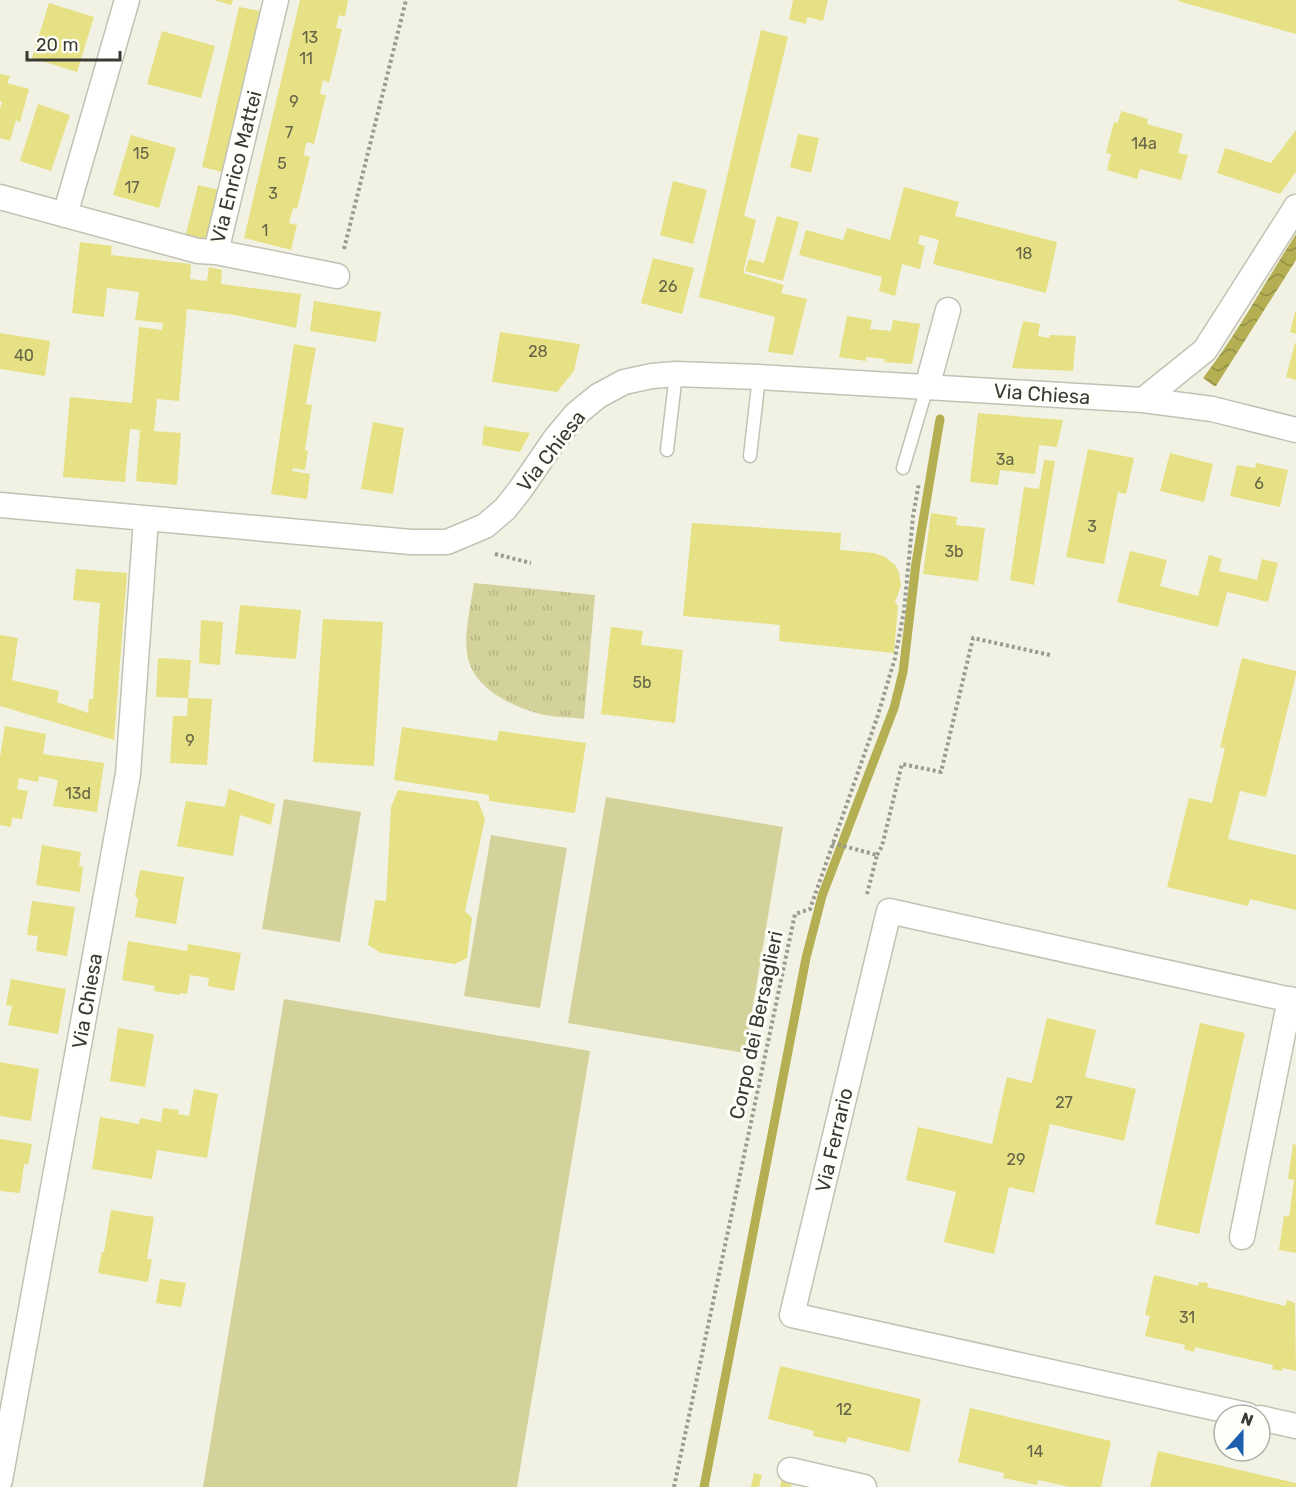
<svg xmlns="http://www.w3.org/2000/svg" width="1296" height="1487" viewBox="0 0 1296 1487" font-family="Rubik,sans-serif">
	<defs>
		<pattern id="grass-tufts" width="24" height="20" patternUnits="userSpaceOnUse" patternTransform="scale(1.5)"><rect width="24" height="20" fill="#d3d29b"/><path d="M3 7l-1-3M5 7V3M7 7l1-3M15 17l-1-3M17 17v-4M19 17l1-3" fill="none" stroke="#b6b586"/></pattern>
		<pattern id="water-waves" width="16" height="10" patternUnits="userSpaceOnUse" patternTransform="scale(1.5)"><rect width="16" height="10" fill="#b4af52"/><path d="M0 5q4-4 8 0t8 0" fill="none" stroke="#938f45"/></pattern>
	</defs>
	<rect width="100%" height="100%" fill="#f2f2e4"/>
	<!-- grass -->
	<path fill="url(#grass-tufts)" d="M474 583 595 595 584 719C567 717 549 717 533 712 505 703 471 685 467 653 464 633 471 604 474 583Z"/>
	<!-- pitch -->
	<path fill="#d3d29b" d="M606 797 783 827 745 1053 568 1023Z
		M284 799 361 812 340 942 262 929Z
		M491 835 567 848 540 1008 464 996Z
		M284 999 590 1051 517 1487H203Z"/>
	<!-- water -->
	<path fill="url(#water-waves)" d="M1296 234V260L1216 386H1214L1203 378C1238 333 1265 282 1296 234Z"/>
	<g fill="none" stroke-linecap="round" stroke-linejoin="round">
		<!-- stream -->
		<path stroke="#b4af52" stroke-width="9" d="M704 1487 806 958 822 896 894 708 903 672 916 563 940 419"/>
	</g>
	<!-- building -->
	<path fill="#e5e184" d="M214 0H233L231 5Z
		M300 0H348L345 17 339 15 336 28 342 29 329 83 323 80 320 94 326 95 314 144 307 142 305 148 304 155 310 157 297 209 293 208 289 223 297 225 291 250 244 238Z
		M793 0H828L823 21 807 17 806 24 789 19Z
		M1178 0H1296V34L1178 1Z
		M49 3 94 17 77 72 32 58Z
		M239 7 260 11 222 172 202 167Z
		M761 30 788 37 744 216 756 220 743 273 784 285 781 293 807 299 793 355 768 352 775 317 699 297Z
		M162 31 215 46 201 98 147 84Z
		M0 74 10 76 7 83 29 89 20 122 16 120 10 141 0 138V109L2 102 0 101Z
		M38 104 70 115 51 171 20 161Z
		M1121 111 1148 119 1147 124 1183 134 1178 153 1188 155 1181 180 1140 169 1137 179 1107 170 1111 154 1106 153 1114 122 1118 123Z
		M1296 130V172L1280 194 1217 173 1225 148 1271 163Z
		M798 134 819 138 811 173 790 167Z
		M131 135 176 148 159 208 113 195Z
		M673 181 707 190 693 244 660 235Z
		M198 185 219 190 206 240 186 234Z
		M904 187 959 202 955 216 1057 242 1046 293 933 264 939 240 920 235 918 244 925 246 920 269 902 264 895 296 879 291 882 277 799 255 806 230 843 240 847 228 890 240Z
		M777 216 799 222 783 281 745 271 749 259 764 263Z
		M80 242 112 246 111 255 191 264 190 279 207 281 209 267 222 270 221 284 301 294 296 328 235 315 187 309 179 401 157 399 154 431 181 433 177 485 136 481 140 430 130 429 125 482 63 477 70 397 132 403 139 327 162 330 163 323 135 320 139 292 107 288 104 317 72 313Z
		M653 258 694 268 682 314 641 303Z
		M314 301 381 312 376 342 310 331Z
		M1295 312H1296V334L1290 332Z
		M847 316 872 320 870 329 891 331 893 320 920 324 912 364 884 362 885 359 866 357V361L839 357Z
		M1023 321 1040 324 1038 336 1049 338 1050 335 1076 336 1073 371 1012 368Z
		M500 332 580 344 574 371 557 392 492 382Z
		M0 333 50 341 45 376 0 369Z
		M1295 343H1296V380L1286 377Z
		M294 344 316 348 306 404 312 405 305 450 308 451 305 470 293 468 292 471 310 474 307 499 271 494Z
		M978 413 1063 420 1057 447 1039 445 1035 474 1000 470 998 485 970 482Z
		M373 422 404 428 393 494 361 489Z
		M484 426 530 433 520 452 482 445Z
		M1088 449 1134 458 1126 494 1118 492 1104 564 1066 557Z
		M1170 453 1213 464 1204 502 1160 491Z
		M1044 460 1055 461 1034 585 1010 580 1024 487 1039 489Z
		M1256 463 1288 470 1280 507 1230 496 1237 465 1255 468Z
		M931 513 957 517 956 525 985 528 978 581 923 574Z
		M692 523 841 533 840 550 874 553 885 557 895 565 899 572 901 586 895 602 898 606 894 653 779 641 780 625 683 616Z
		M1130 551 1167 560 1160 586 1198 596 1209 555 1222 559 1219 571 1257 580 1262 559 1278 563 1268 602 1227 592 1218 627 1117 602Z
		M76 569 127 573 114 740 0 706V635L18 638 12 680 59 691 57 702 88 713 89 699H93L100 603 73 600Z
		M240 605 301 610 296 659 235 654Z
		M323 619 383 622 374 766 313 762Z
		M201 620 223 622 220 665 199 663Z
		M611 627 643 631 641 645 683 650 675 723 601 714Z
		M158 658 191 660 188 698 156 697Z
		M1242 658 1296 671V675L1266 797 1240 791 1228 839 1296 855V910L1250 899 1248 906 1167 887 1189 798 1212 803 1225 748 1220 747Z
		M188 698 212 699 207 765 170 763 173 716H187Z
		M5 726 46 734 43 754 104 763 97 812 53 806 58 780 39 776 38 782 19 778 17 789 28 791 22 819 12 818 11 827 0 825V757Z
		M402 727 497 741 499 731 586 743 575 813 489 801V795L394 780Z
		M229 789 275 804 271 825 240 815 233 856 177 846 186 801 225 807Z
		M398 790 478 801 485 819 465 911 472 918 467 958 455 964 381 953 368 945 375 900 386 901 391 807Z
		M42 845 81 852 79 866 83 867 80 892 36 885Z
		M140 870 184 877 176 924 135 917 138 898 135 897Z
		M32 901 75 907 67 956 36 951 38 936 27 935Z
		M128 941 187 951 188 944 241 953 234 991 208 986 209 978 190 975 187 994 180 993V995L154 991 155 986 122 980Z
		M11 979 66 989 58 1034 8 1025 12 1006 6 1005Z
		M1047 1018 1096 1030 1085 1077 1136 1089 1124 1141 1050 1124 1034 1193 1009 1187 994 1254 944 1242 956 1192 906 1180 918 1127 992 1144 1007 1077 1032 1083Z
		M1200 1023 1245 1033 1199 1234 1155 1224Z
		M118 1028 154 1034 145 1087 110 1081Z
		M0 1062 39 1069 31 1121 0 1116Z
		M194 1089 218 1094 207 1158 157 1150 152 1179 92 1169 100 1117 139 1124 140 1118 161 1122 163 1108 179 1110 178 1114 189 1116Z
		M0 1139 32 1144 28 1165 24 1164 20 1193 0 1191Z
		M1293 1144 1296 1145V1253L1279 1250 1284 1216 1289 1217 1294 1180 1288 1179Z
		M111 1210 154 1217 147 1259H152L148 1282 98 1273 102 1252H104Z
		M1154 1275 1198 1286 1199 1282 1208 1283 1207 1287 1285 1306 1287 1300 1295 1303 1296 1371 1283 1368 1282 1371 1272 1369 1273 1365 1195 1347 1194 1352 1184 1349 1185 1345 1145 1336 1150 1316 1145 1315Z
		M160 1279 186 1283 181 1307 156 1303Z
		M780 1366 921 1399 909 1452 848 1437 846 1443 813 1436 814 1431 768 1419Z
		M970 1408 1111 1441 1101 1487H1070L1038 1480 1037 1485 1003 1478 1004 1473 958 1462Z
		M1158 1451 1296 1483V1487H1150Z
		M754 1473 762 1475 759 1487H751Z
		M782 1478 792 1481 791 1487H780Z"/>
	<g fill="none" stroke-linecap="round" stroke-linejoin="round">
		<defs>
			<path id="service" d="M667 450 676 374
				M750 456 759 377
				M903 468 927 387"/>
			<path id="minor" d="M0 197 198 251 216 252 337 276
				M65 215 127 0
				M216 252 276 0
				M927 387 948 310
				M1143 400 1205 350 1296 207
				M0 505 411 542H447L485 526 505 509 520 490 555 439 576 414 598 396 624 382 652 376 676 374 759 377 1143 400 1212 409 1296 430
				M1242 1237 1290 999
				M1247 1415 792 1315 889 911 1296 1001
				M1260 1418 1296 1426
				M790 1470 864 1487
				M0 1480 128 774 146 519"/>
		</defs>
		<!-- service casing -->
		<use href="#service" stroke="#c2c2b4" stroke-width="15"/>
		<!-- minor casing -->
		<use href="#minor" stroke="#c2c2b4" stroke-width="27"/>
		<!-- path -->
		<path stroke="#9a9a90" stroke-width="4" stroke-dasharray="3 3" stroke-linecap="butt" d="M344 249 406 0
			M495 554 531 563
			M832 843 877 855 867 894
			M877 855 882 846 902 764 941 772 973 638 1050 655
			M674 1487 795 914 810 909 877 718 895 658 904 611 913 516 919 483"/>
		<!-- service -->
		<use href="#service" stroke="#fff" stroke-width="12"/>
		<!-- minor -->
		<use href="#minor" stroke="#fff" stroke-width="24"/>
	</g>
	<g text-anchor="middle" stroke-width="6" stroke-linejoin="round" paint-order="stroke">
		<!-- number labels -->
		<g font-size="16" fill="#656448">
			<text x="310" y="43">13</text>
			<text x="306" y="64">11</text>
			<text x="294" y="107">9</text>
			<text x="289" y="138">7</text>
			<text x="1144" y="149">14a</text>
			<text x="141" y="159">15</text>
			<text x="282" y="169">5</text>
			<text x="132" y="193">17</text>
			<text x="273" y="199">3</text>
			<text x="265" y="236">1</text>
			<text x="1024" y="259">18</text>
			<text x="668" y="292">26</text>
			<text x="538" y="357">28</text>
			<text x="24" y="361">40</text>
			<text x="1005" y="465">3a</text>
			<text x="1259" y="489">6</text>
			<text x="1092" y="532">3</text>
			<text x="954" y="557">3b</text>
			<text x="642" y="688">5b</text>
			<text x="190" y="746">9</text>
			<text x="78" y="799">13d</text>
			<text x="1064" y="1108">27</text>
			<text x="1016" y="1165">29</text>
			<text x="1187" y="1323">31</text>
			<text x="844" y="1415">12</text>
			<text x="1035" y="1457">14</text>
		</g>
		<!-- street labels -->
		<g font-size="20" fill="#3a3a34" stroke="#fffff9">
			<text transform="translate(236 167) rotate(-76)" y="7">Via Enrico Mattei</text>
			<text transform="translate(1042 394) rotate(4)" y="7">Via Chiesa</text>
			<text transform="translate(551 451) rotate(-52)" y="7">Via Chiesa</text>
			<text transform="translate(87 1001) rotate(-80)" y="7">Via Chiesa</text>
			<text transform="translate(756 1025) rotate(-78)" y="7">Corpo dei Bersaglieri</text>
			<text transform="translate(834 1140) rotate(-77)" y="7">Via Ferrario</text>
		</g>
	</g>
	<!-- north arrow -->
	<g transform="translate(1242 1433) rotate(21)"><circle r="28" fill="#fffff9" stroke="#b0b0aa" stroke-width="1.5"/>
	<path d="M0-4.5L10 22L0 15L-10 22Z" fill="#1d5eae"/>
	<text y="-9" font-size="16" font-weight="bold" text-anchor="middle" fill="#3a3a34">N</text>
	</g>
	<!-- scale -->
	<path d="M27 51v9h93v-9" fill="none" stroke="#3a3a34" stroke-width="3"/>
	<text x="36" y="51" font-size="18" fill="#3a3a34" stroke="#fffff9" stroke-width="4.5" paint-order="stroke">20 m</text>
</svg>
